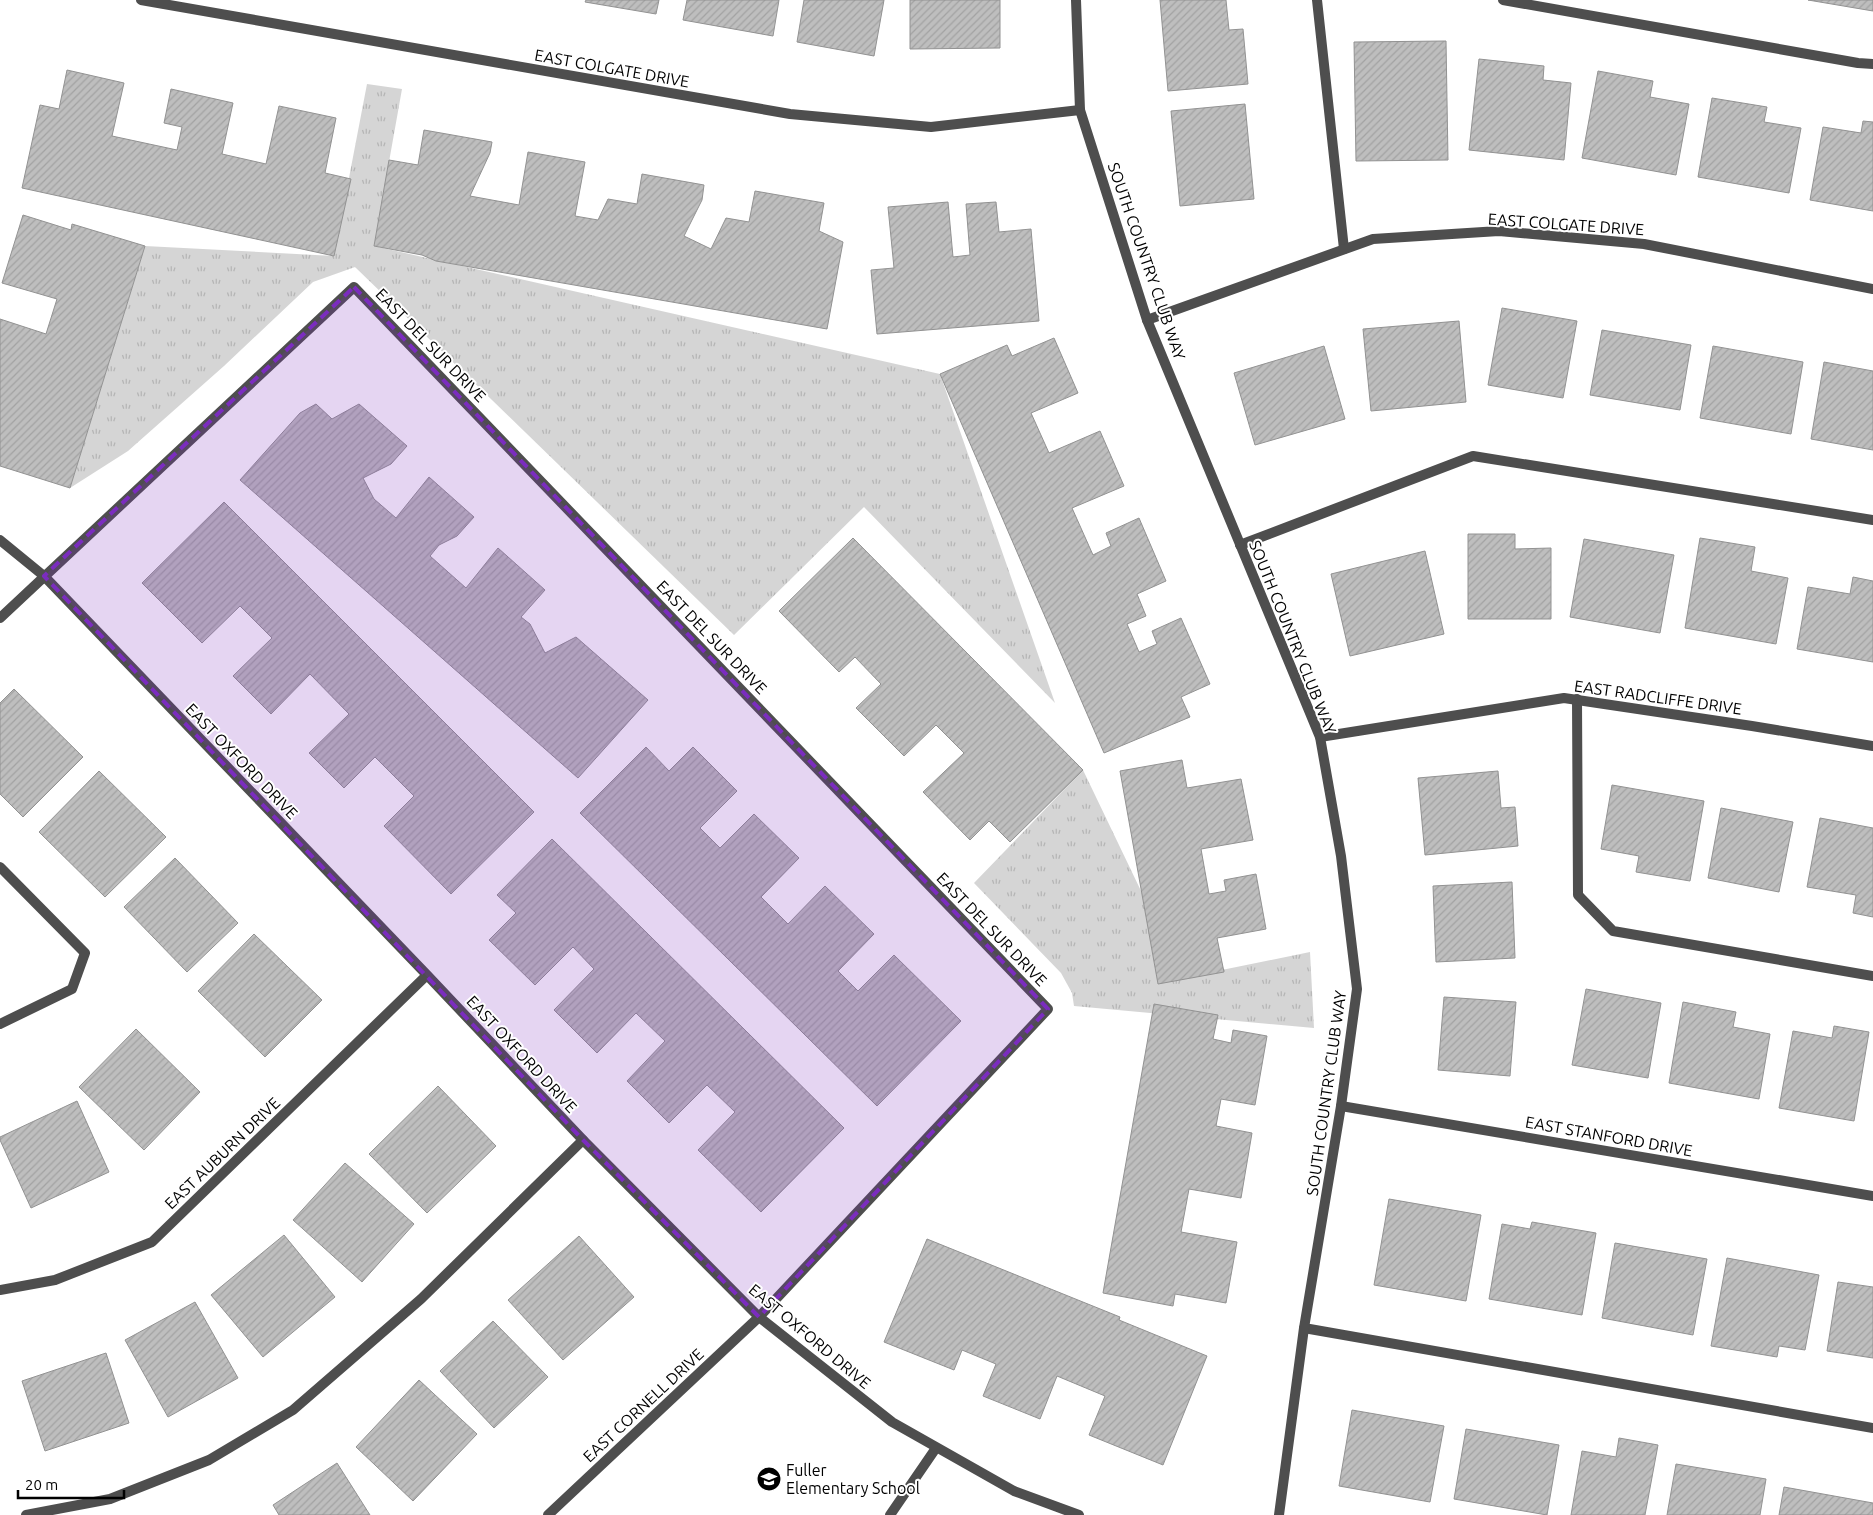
<svg xmlns="http://www.w3.org/2000/svg" width="1873" height="1515" viewBox="0 0 1873 1515" font-family="Ubuntu,sans-serif">
	<defs>
		<pattern id="park-tufts" width="24" height="20" patternUnits="userSpaceOnUse" patternTransform="scale(1.25)"><rect width="24" height="20" fill="#d5d5d5"/><path d="M3 7l-1-3M5 7V3M7 7l1-3M15 17l-1-3M17 17v-4M19 17l1-3" fill="none" stroke="#b5b5b5"/></pattern>
		<pattern id="building-hatch" width="6" height="6" patternUnits="userSpaceOnUse" patternTransform="scale(1.25)"><rect width="6" height="6" fill="#bebebe"/><path d="M-1 1l2-2M0 6l6-6M5 7l2-2" fill="none" stroke="#a2a2a2"/></pattern>
	</defs>
	<rect width="100%" height="100%" fill="#fff"/>
	<!-- park -->
	<path fill="url(#park-tufts)" d="M367 84 402 89 374 246 940 374 1055 703 864 507 734 635 355 267 313 282 224 366 128 451 70 488 145 246 334 256Z
		M1083 770 1142 893 1158 983 1310 952 1314 1028 1074 1006 1072 993 1061 973 974 883Z"/>
	<!-- building -->
	<path fill="url(#building-hatch)" stroke="#929292" d="M586 0H659L656 14 585 2Z
		M687 0H779L773 36 683 20Z
		M804 0H884L874 56 797 42Z
		M910 0H1000V48L910 49Z
		M1160 0H1226L1229 30 1243 29 1248 84 1168 91Z
		M1808 0H1873V11Z
		M1446 41 1448 160 1356 161 1354 42Z
		M1479 59 1544 66 1543 80 1571 83 1564 160 1469 150Z
		M67 70 124 83 112 136 177 150 182 127 164 123 171 89 233 103 222 154 266 164 279 106 336 118 325 173 351 179 334 256 22 188 40 105 59 109Z
		M1598 71 1653 81 1650 97 1689 104 1676 175 1582 158Z
		M1712 98 1767 107 1764 122 1801 128 1789 193 1698 177Z
		M1245 104 1254 199 1180 206 1171 111Z
		M1863 121 1873 122V211L1810 200 1823 127 1861 133Z
		M424 130 492 142 490 153 470 196 519 205 528 152 585 162 575 216 598 220 608 199 637 204 642 174 704 185 702 200 684 236 711 249 726 218 749 222 755 191 824 203 819 231 843 242 827 329 436 261 422 255 374 246 389 160 418 165Z
		M948 202 953 257 970 255 966 204 996 202 999 232 1031 229 1039 321 877 334 871 270 894 268 888 207Z
		M23 215 71 230 72 224 145 246 70 488 0 466V319L46 334 57 299 2 283Z
		M1502 308 1577 321 1563 398 1488 385Z
		M1459 321 1466 402 1371 411 1363 329Z
		M1602 330 1691 345 1680 410 1590 395Z
		M1054 338 1078 393 1031 413 1049 453 1100 431 1124 486 1072 508 1093 555 1111 546 1106 533 1139 518 1166 581 1137 594 1146 616 1127 624 1139 652 1157 644 1152 631 1181 618 1210 684 1181 697 1190 717 1104 753 940 374 1007 345 1012 356Z
		M1324 346 1345 419 1255 445 1234 373Z
		M1713 346 1803 362 1791 434 1700 418Z
		M1824 362 1873 371V450L1811 439Z
		M316 404 332 419 359 404 407 446 391 464 363 478 374 499 396 518 429 477 474 517 457 536 439 545 430 556 466 588 498 548 545 590 521 617 530 624 545 653 576 637 648 700 578 778 240 480 300 413Z
		M224 502 534 812 451 894 384 826 414 796 375 757 344 788 309 753 349 714 310 674 271 714 233 676 272 638 240 606 202 643 142 583Z
		M1468 534H1515V549L1551 548V619H1468Z
		M853 538 1083 770 1010 842 989 821 970 840 923 792 964 753 936 725 904 756 856 708 881 684 855 657 839 672 779 611Z
		M1700 538 1755 547 1751 571 1788 578 1776 644 1685 628Z
		M1584 539 1674 555 1660 633 1570 617Z
		M1425 551 1444 634 1350 656 1331 574Z
		M1853 577 1873 581V662L1797 649 1808 587 1850 594Z
		M14 689 83 757 23 817 0 794V703Z
		M646 747 669 771 693 747 737 791 700 828 720 848 754 814 799 858 761 897 788 924 825 886 874 934 838 971 858 991 894 955 961 1021 877 1106 580 813Z
		M1182 760 1187 788 1241 779 1253 840 1201 849 1209 894 1226 891 1224 880 1256 874 1266 929 1217 938 1224 972 1158 984 1120 771Z
		M99 771 166 837 105 897 39 832Z
		M1498 771 1501 808 1515 807 1518 846 1425 855 1418 778Z
		M1612 785 1704 801 1690 881 1636 872 1639 856 1601 849Z
		M1721 808 1793 822 1779 892 1708 878Z
		M1820 818 1873 828V917L1853 913 1856 895 1807 887Z
		M552 839 844 1128 761 1212 698 1150 735 1112 707 1085 669 1123 627 1081 665 1041 636 1013 597 1053 554 1010 594 969 573 947 535 985 489 940 516 913 497 895Z
		M175 858 238 923 187 972 124 907Z
		M1512 882 1515 958 1436 962 1433 886Z
		M254 934 322 1000 265 1057 198 991Z
		M1586 989 1661 1003 1648 1078 1572 1065Z
		M1444 997 1516 1002 1510 1076 1438 1070Z
		M1683 1002 1736 1012 1733 1027 1770 1034 1759 1099 1669 1083Z
		M1154 1004 1218 1015 1213 1039 1231 1043 1233 1030 1267 1036 1255 1105 1221 1099 1216 1126 1252 1133 1241 1198 1189 1189 1181 1232 1237 1242 1226 1303 1175 1294 1173 1306 1103 1293Z
		M1834 1026 1869 1032 1854 1121 1779 1108 1793 1031 1832 1038Z
		M136 1029 200 1092 144 1150 79 1087Z
		M438 1086 496 1146 427 1213 369 1154Z
		M77 1101 109 1172 31 1208 0 1140V1137Z
		M345 1163 414 1224 362 1282 293 1220Z
		M1389 1199 1481 1215 1466 1301 1374 1285Z
		M1532 1222 1596 1233 1582 1315 1489 1299 1502 1224 1530 1229Z
		M284 1235 335 1297 263 1357 211 1295Z
		M579 1236 634 1297 563 1360 508 1300Z
		M927 1239 1120 1317 1119 1320 1207 1356 1163 1465 1089 1435 1105 1396 1057 1376 1040 1419 983 1396 996 1364 962 1350 954 1370 884 1342Z
		M1615 1243 1707 1259 1693 1335 1602 1318Z
		M1727 1258 1819 1275 1805 1350 1779 1346 1777 1357 1711 1346Z
		M1838 1282 1873 1287V1358L1827 1351Z
		M195 1302 238 1378 168 1417 125 1340Z
		M493 1321 548 1377 494 1428 440 1371Z
		M106 1353 129 1423 45 1451 22 1381Z
		M419 1380 477 1434 413 1501 356 1447Z
		M1352 1410 1444 1426 1430 1502 1339 1486Z
		M1466 1429 1559 1445 1547 1515 1454 1499Z
		M1619 1438 1658 1445 1645 1515H1571L1582 1451 1616 1457Z
		M337 1463 370 1515H279L273 1505Z
		M1676 1464 1766 1479 1760 1515H1667Z
		M1784 1487 1873 1503V1515H1779Z"/>
	<g fill="none" stroke-linecap="round" stroke-linejoin="round">
		<!-- service -->
		<path stroke="#4e4e4e" stroke-width="10" d="M1317 0 1344 249
			M1503 0 1858 63 1873 64
			M1240 545 1473 456 1873 520
			M1577 699 1578 895 1613 931 1873 976
			M0 867 85 953 72 989 0 1024
			M1304 1328 1873 1428
			M26 1515 110 1499 209 1460 293 1410 421 1299 583 1140
			M890 1515 936 1448"/>
		<!-- minor -->
		<path stroke="#4e4e4e" stroke-width="10" d="M141 0 790 114 931 127 1080 110
			M1147 320 1373 239 1499 231 1644 244 1873 289
			M0 540 44 576 427 975 583 1140 759 1317 892 1422 1014 1491 1079 1515
			M0 618 354 287 1048 1009 759 1317 548 1515
			M1320 737 1564 698 1752 726 1873 746
			M1341 1106 1873 1196
			M0 1290 55 1280 152 1242 427 975"/>
		<!-- tertiary -->
		<path stroke="#4e4e4e" stroke-width="10" d="M1076 0 1080 110 1147 320 1320 737 1341 856 1357 989 1341 1106 1304 1328 1279 1515"/>
	</g>
	<!-- marked area -->
	<path fill="#7b2cbf" fill-opacity="0.2" stroke="#7b2cbf" stroke-width="4" stroke-dasharray="10 6" stroke-linejoin="round" d="M354 287 1048 1009 759 1317 583 1140 44 576Z"/>
	<!-- icons -->
	<defs>
		<symbol id="school-disc" viewBox="-11 -11 22 22"><circle r="9.5" fill="#000" stroke="#fff"/><path d="M0-5L7-2L0 1L-7-2ZM-4 1L0 2.5L4 1V4Q0 6-4 4Z" fill="#fff"/></symbol>
	</defs>
	<g fill-rule="evenodd">
		<use href="#school-disc" x="755" y="1465" width="28" height="28"/>
	</g>
	<g text-anchor="middle" stroke-width="4" stroke-linejoin="round" paint-order="stroke">
		<!-- street labels -->
		<g font-size="16" fill="#000" stroke="#fff">
			<text transform="translate(612 68) rotate(10)" y="6">EAST COLGATE DRIVE</text>
			<text transform="translate(1566 224) rotate(4)" y="6">EAST COLGATE DRIVE</text>
			<text transform="translate(1147 261) rotate(71)" y="6">SOUTH COUNTRY CLUB WAY</text>
			<text transform="translate(431 345) rotate(46)" y="6">EAST DEL SUR DRIVE</text>
			<text transform="translate(712 637) rotate(46)" y="6">EAST DEL SUR DRIVE</text>
			<text transform="translate(1293 637) rotate(68)" y="6">SOUTH COUNTRY CLUB WAY</text>
			<text transform="translate(1658 697) rotate(8)" y="6">EAST RADCLIFFE DRIVE</text>
			<text transform="translate(242 761) rotate(46)" y="6">EAST OXFORD DRIVE</text>
			<text transform="translate(992 929) rotate(46)" y="6">EAST DEL SUR DRIVE</text>
			<text transform="translate(522 1054) rotate(47)" y="6">EAST OXFORD DRIVE</text>
			<text transform="translate(1326 1093) rotate(-82)" y="6">SOUTH COUNTRY CLUB WAY</text>
			<text transform="translate(1609 1136) rotate(10)" y="6">EAST STANFORD DRIVE</text>
			<text transform="translate(222 1153) rotate(-44)" y="6">EAST AUBURN DRIVE</text>
			<text transform="translate(810 1336) rotate(40)" y="6">EAST OXFORD DRIVE</text>
			<text transform="translate(643 1405) rotate(-43)" y="6">EAST CORNELL DRIVE</text>
		</g>
		<!-- poi labels -->
		<g font-size="16" fill="#000" stroke="#fff" text-anchor="start">
			<text x="786" y="1476">Fuller<tspan x="786" dy="18">Elementary School</tspan></text>
		</g>
	</g>
	<!-- scale -->
	<path d="M18 1490v8h106v-8" fill="none" stroke="#000000" stroke-width="2.5"/>
	<text x="25" y="1490" font-size="15" fill="#000000" stroke="#ffffff" stroke-width="4" paint-order="stroke">20 m</text>
</svg>
